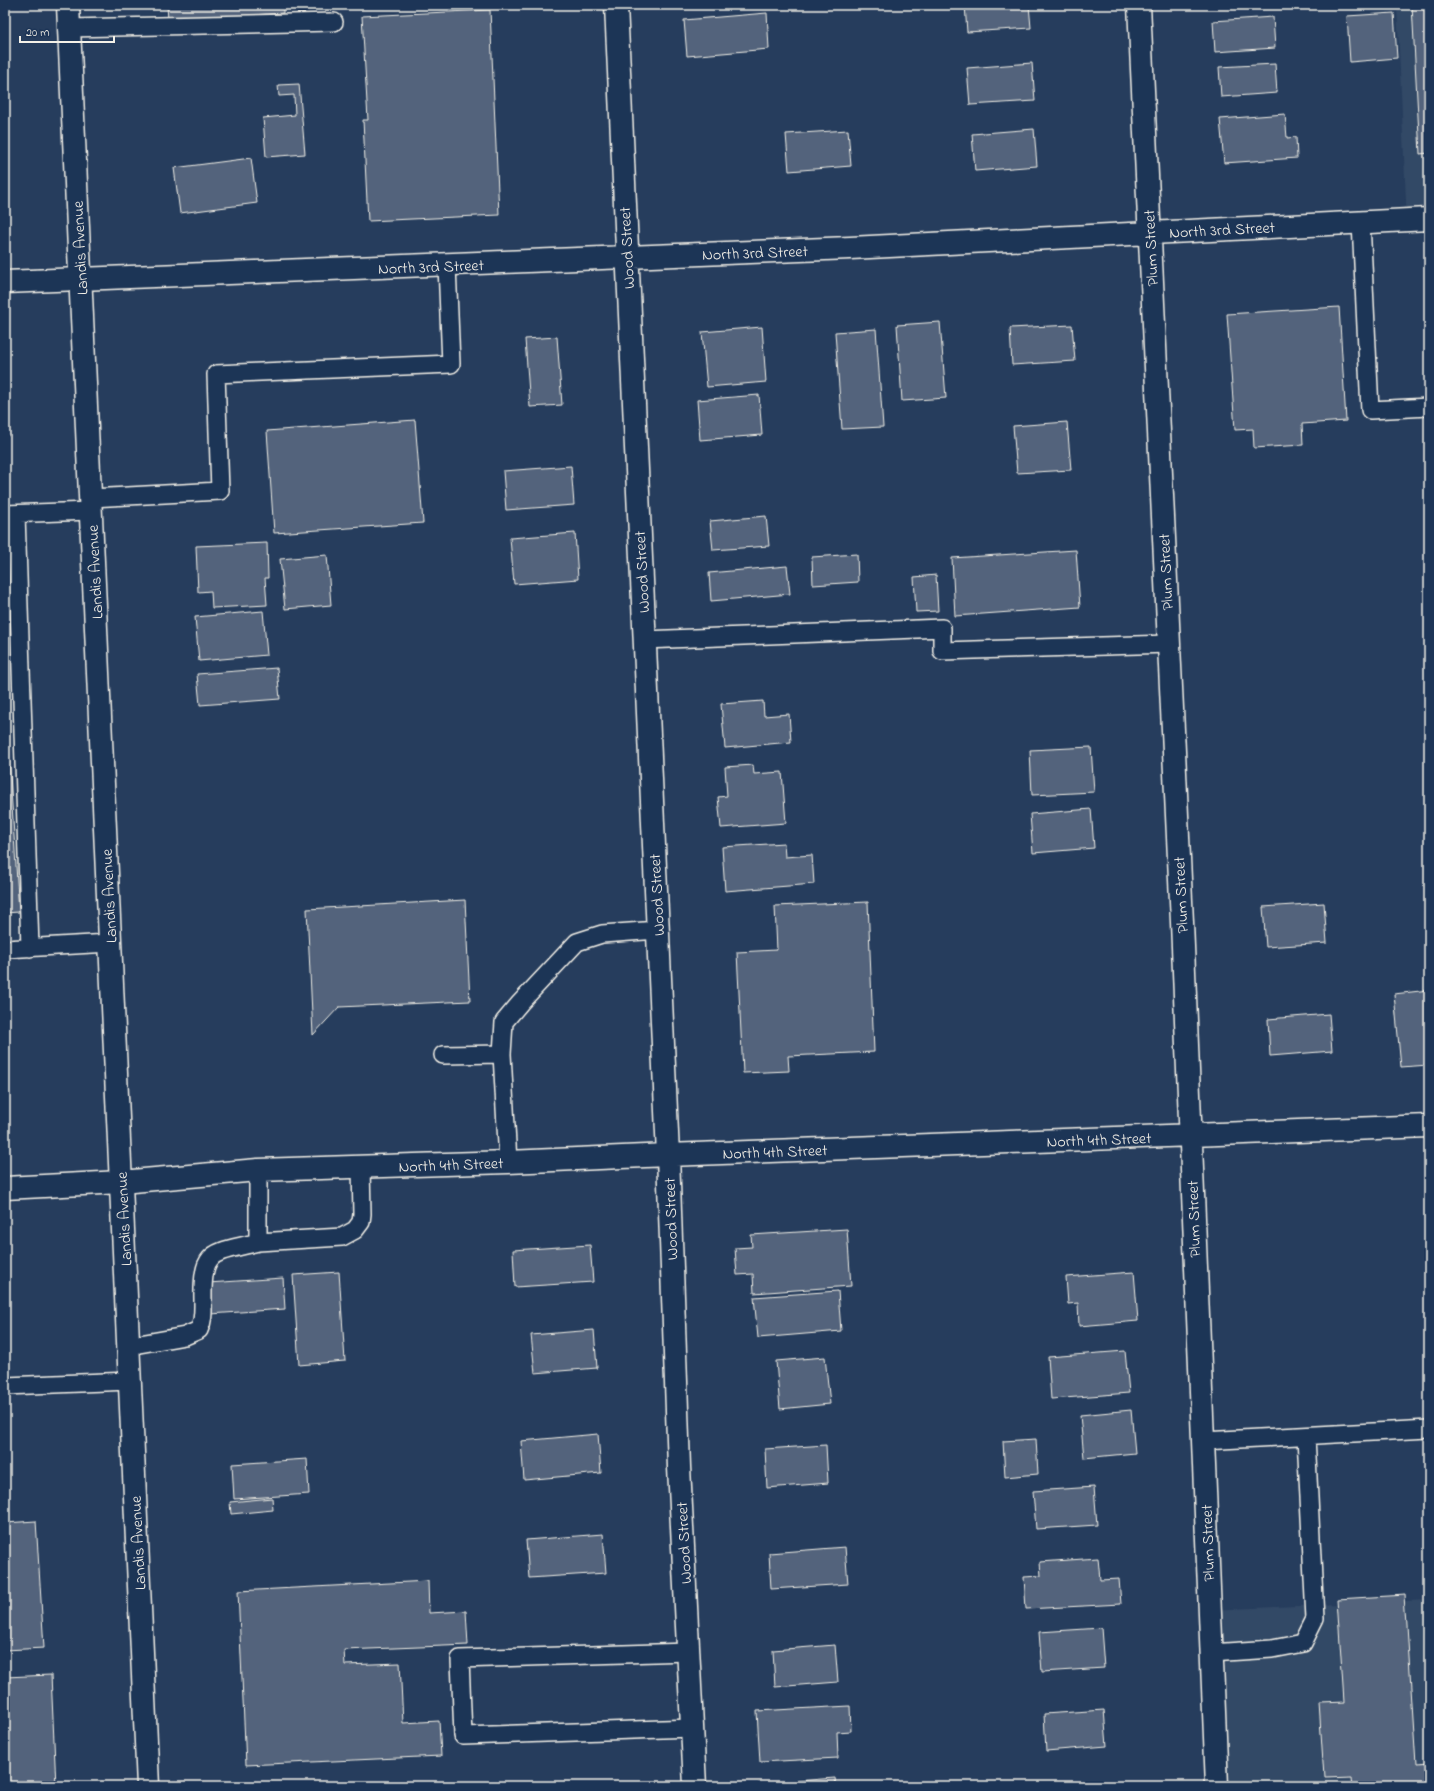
<svg xmlns="http://www.w3.org/2000/svg" width="1434" height="1791" viewBox="0 0 1434 1791" font-family="'Indie Flower',sans-serif">
	<rect width="100%" height="100%" fill="#263d5d"/>
	<filter id="ink" filterUnits="userSpaceOnUse"><feTurbulence type="fractalNoise" baseFrequency=".025" numOctaves="2"/><feDisplacementMap in="SourceGraphic" scale="8" xChannelSelector="R" yChannelSelector="G"/><feConvolveMatrix kernelMatrix="1 2 1 2 8 2 1 2 1" color-interpolation-filters="sRGB"/></filter>
	<g filter="url(#ink)">
		<!-- built -->
		<path fill="#334966" d="M1397 5H1429V222H1407Z
			M1429 1600V1786H1217L1208 1610Z"/>
		<!-- building -->
		<path fill="#52647b" stroke="#f4f1e8" d="M167 5H283V13L168 20Z
			M965 5H1029L1031 28 967 32Z
			M1412 5H1429V153L1420 154Z
			M490 10 499 215 368 221 363 120H368L362 16Z
			M767 13 769 49 687 56 684 20Z
			M1394 13 1397 58 1350 62 1347 16Z
			M1273 17 1275 48 1215 52 1213 21Z
			M1032 63 1035 101 970 105 967 68Z
			M1275 64 1277 93 1221 97 1219 67Z
			M299 84 305 154 266 157 263 118 295 115 294 95 279 96 278 85Z
			M1285 114 1287 138 1296 137 1297 158 1224 163 1220 119Z
			M1034 129 1037 166 975 171 972 134Z
			M848 130 851 166 789 171 786 134Z
			M251 158 257 203 180 213 174 168Z
			M1339 307 1346 421 1302 424 1303 445 1254 448 1253 429 1235 430 1227 314Z
			M940 322 946 398 902 401 897 325Z
			M1072 325 1075 361 1012 365 1010 328Z
			M762 327 766 382 707 387 702 332Z
			M876 329 883 427 842 429 835 332Z
			M557 337 562 405 530 407 525 339Z
			M759 395 762 435 700 440 697 400Z
			M5 396 8 436H5Z
			M415 420 423 523 274 533 267 431Z
			M1067 422 1071 470 1017 473 1013 426Z
			M571 466 574 505 506 510 503 471Z
			M766 516 769 546 713 550 710 521Z
			M575 533 578 579 514 584 510 538Z
			M267 543 268 578H265L267 605 212 608 211 591 198 592 196 546Z
			M1076 550 1080 607 955 616 952 558Z
			M857 554 858 582 813 585 812 557Z
			M327 555 331 605 285 609 280 559Z
			M787 566 790 594 711 601 709 573Z
			M936 575 938 611 916 612 914 577Z
			M263 611 267 655 199 661 195 617Z
			M277 668 280 699 200 705 197 674Z
			M5 698 19 912 5 913Z
			M763 701 764 716 789 714 791 742 725 748 721 704Z
			M1091 747 1094 792 1032 795 1030 750Z
			M753 765 754 774 782 772 786 823 721 828 718 797 727 796 725 767Z
			M1091 809 1094 848 1033 853 1030 814Z
			M784 843 785 857 812 855 814 884 725 891 722 847Z
			M465 900 470 1001 339 1007 313 1035 307 909Z
			M868 902 874 1052 788 1056 789 1071 743 1073 737 952 777 950 775 906Z
			M1324 903 1327 943 1266 947 1263 907Z
			M1429 990V1065L1401 1067 1394 994Z
			M1329 1014 1332 1051 1270 1056 1268 1019Z
			M847 1229 851 1286 754 1293 753 1274 737 1275 735 1248 752 1247 751 1235Z
			M590 1245 593 1282 515 1287 513 1250Z
			M339 1272 345 1361 299 1365 293 1275Z
			M1134 1272 1138 1321 1079 1326 1078 1303 1068 1304 1066 1277Z
			M283 1278 285 1309 210 1314 208 1283Z
			M838 1291 841 1331 758 1338 754 1297Z
			M594 1330 597 1368 535 1373 531 1335Z
			M1125 1351 1129 1393 1051 1399 1048 1357Z
			M825 1357 830 1404 780 1409 776 1361Z
			M1131 1410 1135 1453 1084 1458 1080 1415Z
			M598 1434 601 1473 524 1480 521 1441Z
			M1036 1439 1038 1474 1005 1477 1003 1441Z
			M826 1445 828 1483 767 1488 765 1449Z
			M307 1459 309 1494 234 1499 232 1464Z
			M1094 1487 1097 1525 1036 1529 1033 1491Z
			M272 1498 273 1510 231 1514 230 1502Z
			M36 1521 44 1648 5 1650V1523Z
			M603 1534 606 1573 529 1578 526 1540Z
			M845 1547 848 1584 771 1589 769 1553Z
			M1098 1558 1100 1580 1119 1579 1121 1604 1026 1609 1024 1577 1041 1576 1040 1562Z
			M428 1581 429 1613 466 1611 468 1645 344 1650 345 1665 400 1663 403 1723 439 1721 441 1756 246 1765 238 1591Z
			M1405 1595 1416 1766 1429 1765V1786H1353L1352 1776 1324 1777 1319 1703 1344 1702 1337 1599Z
			M1101 1628 1104 1668 1042 1672 1039 1632Z
			M835 1645 838 1682 775 1687 773 1650Z
			M51 1675 56 1786H5V1677Z
			M850 1706 851 1731 837 1732 838 1758 760 1762 757 1711Z
			M1104 1710 1107 1746 1046 1751 1044 1714Z
			M835 1778 836 1786H759L758 1784Z"/>
		<g fill="none" stroke-linecap="round" stroke-linejoin="round">
			<defs>
				<path id="lane" d="M69 28 334 22
					M1361 222 1370 410 1429 407
					M91 498 220 491 216 374 451 364 447 265
					M5 514 91 511
					M16 514 30 948
					M644 640 942 628V651L1169 644
					M5 949 110 943
					M443 1055 502 1054
					M508 1162 502 1054 504 1022 520 1003 577 942 602 934 658 930
					M258 1170V1242L342 1237 355 1230 361 1222 362 1214 361 1167
					M128 1346 185 1336 199 1330C204 1320 203 1310 203 1299 202 1248 213 1254 258 1242
					M5 1386 130 1381
					M1203 1441 1429 1429
					M688 1652 460 1659 463 1736 692 1728
					M1211 1653 1272 1649 1303 1643 1315 1619 1306 1436"/>
				<path id="street" d="M616 5 668 1155 679 1467 695 1786
					M1139 5 1182 922 1217 1786
					M5 282 850 248 1429 219
					M5 1188 121 1182 258 1170 508 1162 668 1155 1429 1126"/>
				<path id="primary" d="M68 5 148 1786"/>
			</defs>
			<!-- lane casing -->
			<use href="#lane" stroke="#f4f1e8" stroke-width="20"/>
			<!-- street casing -->
			<use href="#street" stroke="#f4f1e8" stroke-width="25"/>
			<!-- primary casing -->
			<use href="#primary" stroke="#f4f1e8" stroke-width="25"/>
			<!-- lane -->
			<use href="#lane" stroke="#1d3557" stroke-width="17"/>
			<!-- street -->
			<use href="#street" stroke="#1d3557" stroke-width="22"/>
			<!-- primary -->
			<use href="#primary" stroke="#1d3557" stroke-width="22"/>
		</g>
	</g>
	<g text-anchor="middle" stroke-width="4" stroke-linejoin="round" paint-order="stroke">
		<!-- street labels -->
		<g font-size="16" fill="#f4f1e8" stroke="#1d3557">
			<text transform="translate(1222 229) rotate(-3)" y="6">North 3rd Street</text>
			<text transform="translate(79 248) rotate(-93)" y="6">Landis Avenue</text>
			<text transform="translate(626 248) rotate(-93)" y="6">Wood Street</text>
			<text transform="translate(1150 248) rotate(-93)" y="6">Plum Street</text>
			<text transform="translate(755 252) rotate(-2)" y="6">North 3rd Street</text>
			<text transform="translate(431 266) rotate(-2)" y="6">North 3rd Street</text>
			<text transform="translate(94 572) rotate(-93)" y="6">Landis Avenue</text>
			<text transform="translate(641 572) rotate(-93)" y="6">Wood Street</text>
			<text transform="translate(1165 572) rotate(-93)" y="6">Plum Street</text>
			<text transform="translate(656 895) rotate(-93)" y="6">Wood Street</text>
			<text transform="translate(1180 895) rotate(-93)" y="6">Plum Street</text>
			<text transform="translate(108 896) rotate(-93)" y="6">Landis Avenue</text>
			<text transform="translate(1099 1139) rotate(-2)" y="6">North 4th Street</text>
			<text transform="translate(775 1151) rotate(-2)" y="6">North 4th Street</text>
			<text transform="translate(451 1164) rotate(-2)" y="6">North 4th Street</text>
			<text transform="translate(123 1219) rotate(-93)" y="6">Landis Avenue</text>
			<text transform="translate(670 1219) rotate(-92)" y="6">Wood Street</text>
			<text transform="translate(1193 1219) rotate(-92)" y="6">Plum Street</text>
			<text transform="translate(137 1543) rotate(-93)" y="6">Landis Avenue</text>
			<text transform="translate(683 1543) rotate(-93)" y="6">Wood Street</text>
			<text transform="translate(1207 1543) rotate(-92)" y="6">Plum Street</text>
		</g>
	</g>
	<!-- margin -->
	<rect width="1434" height="1791" fill="none" stroke="#1d3557" stroke-width="20"/>
	<rect x="10" y="10" width="1414" height="1771" fill="none" stroke="#f4f1e8" stroke-width="1.5" filter="url(#ink)"/>
	<!-- scale -->
	<path d="M20 36v6h94v-6" fill="none" stroke="#f4f1e8" stroke-width="2"/>
	<text x="26" y="36" font-size="12" fill="#f4f1e8" stroke="#1d3557" stroke-width="3" paint-order="stroke">20 m</text>
</svg>
